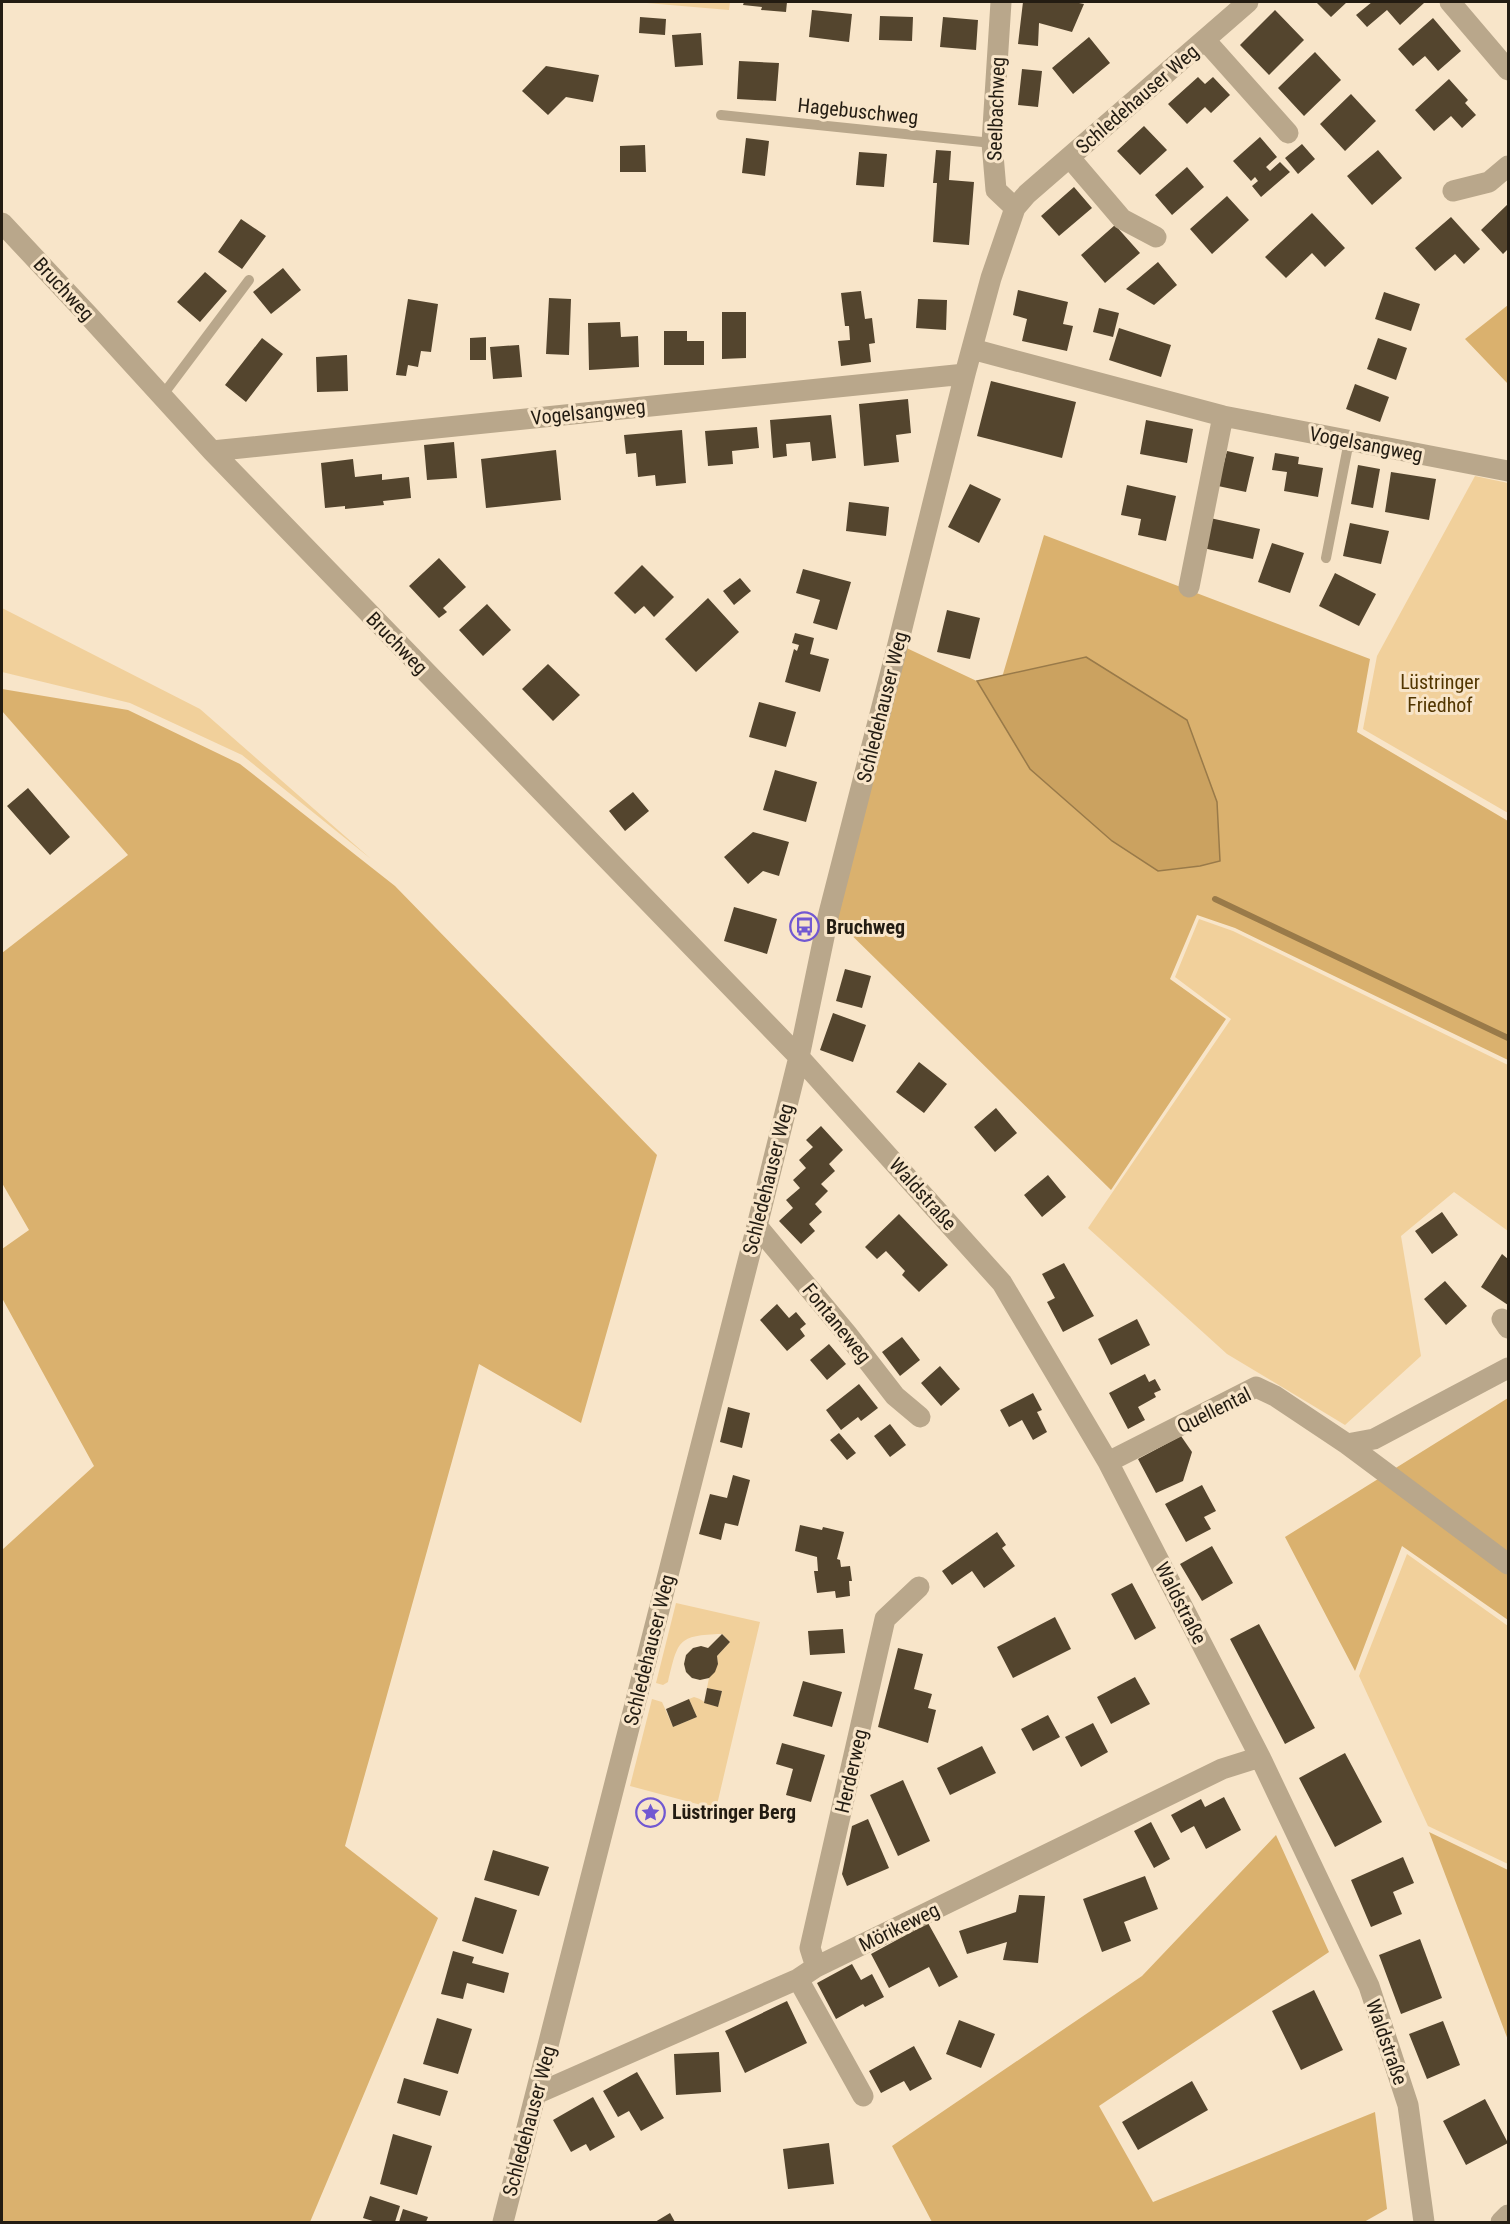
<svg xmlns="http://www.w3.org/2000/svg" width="1510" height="2224" viewBox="0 0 1510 2224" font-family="'Roboto Condensed',sans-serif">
	<rect width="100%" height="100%" fill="#f8e5c9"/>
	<!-- green -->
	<path fill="#f1d09b" d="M635 2H730L729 10Z
		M1475 476 1508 483V813L1363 729 1377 656Z
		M2 608 200 709 371 859 242 755 130 703 2 672Z
		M1199 919 1233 931 1508 1065V1231L1454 1192 1401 1236 1421 1356 1345 1425 1227 1354 1088 1228 1231 1019 1175 977Z
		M1407 1554 1508 1626V1864L1428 1826 1359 1676Z
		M676 1603 760 1622 716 1809 630 1786 652 1699 662 1702 673 1727 697 1717 689 1699 694 1697C703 1699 705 1705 718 1706L722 1691 707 1688 709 1678 718 1664 717 1656 730 1642 722 1634C677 1635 678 1641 668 1682L663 1685 656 1683Z"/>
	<!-- forest -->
	<path fill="#dab16e" d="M1508 305V384L1465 339Z
		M1044 535 1370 659 1357 732 1508 821V1060L1235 928 1197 915 1170 979 1226 1019 1111 1190 829 913 898 644 998 691Z
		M2 689 128 710 240 764 395 886 657 1155 581 1423 479 1364 345 1846 438 1918 310 2222H2V1550L94 1466 2 1298V1249L29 1230 2 1183V953L128 855 2 711Z
		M1508 1398V1620L1402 1546 1355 1671 1285 1537Z
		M1429 1832 1508 1870V2040Z
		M1276 1835 1329 1952 1099 2106 1153 2202 1375 2112 1387 2209 1364 2222H932L892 2146 1142 1976Z"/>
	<!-- water -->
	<path fill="#cba260" stroke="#997a49" stroke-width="1.5" d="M1086 657 1187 720 1217 802 1220 861 1200 866 1158 871 1112 841 1030 769 977 681Z"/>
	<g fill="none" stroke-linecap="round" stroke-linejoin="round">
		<!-- stream -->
		<path stroke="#997a49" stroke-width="6" d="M1215 899 1508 1038"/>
	</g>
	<!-- building -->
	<path fill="#54452e" d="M744 2H787L786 12 761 10 762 7 743 5Z
		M1023 2H1074L1084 4 1072 32 1039 23 1038 46 1018 44Z
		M1316 2H1347L1331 17Z
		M1372 2H1422L1424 3 1400 25 1387 10 1367 27 1356 15Z
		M812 10 852 14 849 42 809 37Z
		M1275 10 1304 40 1269 75 1240 45Z
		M880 16 913 17 912 41 879 40Z
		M640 17 666 19 665 35 639 33Z
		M943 17 978 20 976 50 940 47Z
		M1433 18 1461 51 1438 71 1425 56 1413 66 1398 49Z
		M701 33 703 65 675 67 672 35Z
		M1089 37 1110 63 1073 94 1052 68Z
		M1315 52 1341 80 1304 116 1278 88Z
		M739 61 779 63 776 101 737 99Z
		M546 66 599 75 593 102 566 97 548 115 522 91Z
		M1022 69 1042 71 1038 107 1018 105Z
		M1198 77 1205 84 1213 77 1230 95 1211 113 1205 107 1187 124 1168 104Z
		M1449 79 1468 100 1465 103 1476 115 1462 128 1451 116 1434 131 1415 110Z
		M1351 94 1376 121 1345 151 1320 124Z
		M1144 126 1167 150 1140 175 1117 151Z
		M1260 137 1277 157 1266 167 1270 171 1280 162 1290 172 1261 197 1252 186 1258 181 1255 177 1251 181 1233 161Z
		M746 138 769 141 765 176 742 173Z
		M1302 144 1315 159 1298 174 1285 158Z
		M645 145 646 172H620V146Z
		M936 150 951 151 949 180 974 182 969 245 933 242 937 183H933Z
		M1378 150 1402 178 1372 205 1347 176Z
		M859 152 887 154 884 187 856 185Z
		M1187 167 1204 187 1172 215 1155 195Z
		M1074 187 1092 208 1059 236 1041 216Z
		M1227 196 1249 220 1212 254 1190 229Z
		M1508 204V249L1503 254 1481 230Z
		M1312 213 1345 248 1325 267 1312 253 1286 278 1265 257Z
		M1451 217 1480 249 1464 264 1455 254 1435 271 1415 248Z
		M241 219 266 236 242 269 218 252Z
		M1115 225 1140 253 1105 283 1081 255Z
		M1158 262 1177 285 1154 305 1126 289Z
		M283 268 301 290 271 314 253 292Z
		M205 272 227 291 200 322 177 302Z
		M1018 290 1068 302 1063 324 1073 326 1067 351 1022 341 1027 319 1013 315Z
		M861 291 865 319 872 318 875 343 869 344 871 362 841 366 838 341 850 340 849 326H845L841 293Z
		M1384 292 1420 304 1411 331 1375 319Z
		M549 298 571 299 569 355 546 354Z
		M408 299 438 304 431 352 421 351 418 367 408 365 406 376 396 375Z
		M918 299 947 300 946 330 916 328Z
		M1099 308 1119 313 1113 337 1093 332Z
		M722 312H746V358L722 359Z
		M620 322 621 337 638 336 639 367 589 370 588 323Z
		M1119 328 1171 345 1161 377 1109 360Z
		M664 331H687V341H704V365H664Z
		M486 337V360H470V338Z
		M262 338 283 354 246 402 225 385Z
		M1378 338 1407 348 1396 380 1367 369Z
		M519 345 522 377 493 379 490 347Z
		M347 355 348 391 317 392 316 357Z
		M991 381 1076 402 1062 458 977 436Z
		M1355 384 1389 397 1380 422 1346 409Z
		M908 399 911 433 896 435 899 462 864 466 859 404Z
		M831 415 836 458 812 461 810 442 786 444 787 456 773 458 770 420Z
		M1146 420 1193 429 1187 463 1140 454Z
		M757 427 759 448 732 451 733 464 708 466 705 431Z
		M682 430 686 483 656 486 655 475 638 477 636 453 626 454 624 435Z
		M454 442 457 478 427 480 424 445Z
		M556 450 561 500 486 508 481 459Z
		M1227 451 1254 457 1246 492 1218 486Z
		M1275 453 1299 457 1298 464 1323 468 1318 497 1284 491 1287 472 1272 470Z
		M353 459 355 477 382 474V480L409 477 411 498 383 501 384 505 345 509V506L325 508 321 463Z
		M1358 465 1380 469 1373 508 1351 504Z
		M1391 472 1436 479 1429 520 1385 512Z
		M970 484 1001 499 979 543 948 527Z
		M1127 485 1176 496 1166 541 1138 535 1141 519 1121 515Z
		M849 502 889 507 886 536 846 531Z
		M1210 518 1260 529 1253 559 1203 548Z
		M1350 523 1389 531 1381 564 1343 556Z
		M1272 543 1304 553 1290 593 1258 582Z
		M439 558 466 587 443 608 447 612 439 618 409 586Z
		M642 565 674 597 654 617 644 606 635 614 614 593Z
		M803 569 851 582 837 630 813 623 820 600 796 593Z
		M1335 573 1376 594 1359 626 1319 606Z
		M740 578 751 591 734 605 723 591Z
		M708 598 739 632 696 672 665 639Z
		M487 604 511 630 483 656 459 630Z
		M947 610 980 618 970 659 937 652Z
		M795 633 814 638 810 654 829 659 820 692 785 682 794 649 797 651 799 645 792 643Z
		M548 664 580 695 553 721 522 689Z
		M759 702 796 712 786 747 749 737Z
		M775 770 817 782 806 822 763 810Z
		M28 788 70 837 50 855 7 806Z
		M633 792 649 811 625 831 609 811Z
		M753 832 789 842 779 876 763 871 748 884 724 857Z
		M734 907 777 919 767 954 724 941Z
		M845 969 871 976 862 1008 836 1001Z
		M833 1013 866 1025 853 1062 820 1050Z
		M919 1062 947 1084 924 1113 896 1092Z
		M996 1108 1017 1133 995 1152 974 1127Z
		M821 1126 843 1150 829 1164 835 1171 821 1184 828 1191 815 1204 822 1212 809 1224 815 1231 801 1244 779 1221 793 1208 786 1200 800 1188 793 1180 806 1168 799 1160 813 1147 806 1140Z
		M1048 1175 1066 1197 1042 1217 1024 1195Z
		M1442 1212 1458 1235 1432 1254 1415 1231Z
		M899 1214 948 1265 919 1292 902 1275 905 1271 886 1251 877 1259 865 1247Z
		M1502 1254 1508 1259V1305L1481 1287Z
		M1064 1263 1094 1316 1063 1332 1047 1302 1055 1298 1042 1274Z
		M1445 1281 1467 1306 1446 1325 1424 1299Z
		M777 1304 789 1318 796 1312 806 1324 800 1329 805 1336 787 1351 760 1320Z
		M1137 1319 1150 1345 1111 1365 1098 1339Z
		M902 1337 920 1360 900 1376 882 1352Z
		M829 1344 846 1364 827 1380 810 1360Z
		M940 1366 960 1389 941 1406 921 1383Z
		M1145 1374 1149 1382 1155 1379 1161 1390 1154 1393 1156 1397 1138 1407 1145 1420 1128 1429 1109 1393Z
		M859 1384 878 1408 861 1421 858 1417 841 1430 826 1410Z
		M1033 1393 1042 1410 1037 1412 1047 1432 1033 1440 1022 1420 1009 1427 1000 1410Z
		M728 1407 750 1413 742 1448 720 1442Z
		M890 1424 906 1445 890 1457 874 1436Z
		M839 1433 856 1453 847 1460 830 1440Z
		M1181 1436 1192 1452 1183 1481 1156 1493 1138 1459Z
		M733 1475 750 1480 738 1526 725 1523 721 1540 699 1534 710 1494 727 1498Z
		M1202 1485 1216 1511 1204 1517 1211 1529 1186 1542 1165 1504Z
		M800 1525 822 1530 823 1527 844 1532 837 1559 840 1560 841 1567 850 1566 852 1581H849L850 1596 836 1598 835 1591 817 1593 814 1571H818L817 1557 795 1551Z
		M997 1532 1006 1545 1002 1548 1015 1566 984 1588 972 1571 952 1585 942 1571Z
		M1212 1546 1233 1583 1202 1601 1180 1564Z
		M1132 1583 1156 1628 1135 1640 1111 1594Z
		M1055 1617 1071 1649 1013 1678 997 1647Z
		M1259 1624 1315 1728 1285 1744 1230 1639Z
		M843 1629 845 1653 810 1655 808 1631Z
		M722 1634 730 1642 717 1656 718 1664 715 1672 709 1678 700 1680 692 1678 686 1672 684 1664 686 1655 693 1648 701 1646 708 1648Z
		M898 1648 923 1654 914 1689 932 1694 928 1708 936 1710 928 1743 878 1727Z
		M1135 1677 1150 1704 1111 1724 1097 1697Z
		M803 1681 842 1692 832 1727 793 1716Z
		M707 1688 722 1691 718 1707 704 1703Z
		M689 1699 697 1717 673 1727 666 1709Z
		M1048 1715 1060 1737 1033 1751 1021 1729Z
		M1093 1723 1108 1752 1081 1767 1065 1737Z
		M782 1743 825 1755 811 1802 786 1795 793 1769 776 1764Z
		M982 1746 996 1773 950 1795 937 1768Z
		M1345 1753 1382 1822 1335 1847 1299 1778Z
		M903 1780 930 1841 898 1856 870 1795Z
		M1224 1797 1241 1830 1206 1849 1194 1826 1181 1833 1171 1815 1201 1799 1205 1807Z
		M868 1819 889 1868 847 1886 842 1874 852 1826Z
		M1151 1822 1170 1859 1154 1868 1134 1831Z
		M493 1850 549 1867 539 1896 484 1880Z
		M1403 1857 1414 1883 1393 1892 1402 1914 1371 1927 1351 1880Z
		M1145 1876 1158 1909 1124 1922 1131 1941 1102 1952 1083 1899Z
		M1019 1895 1045 1896 1038 1963 1003 1960 1007 1942 967 1954 959 1931 1016 1912Z
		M475 1897 517 1910 503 1954 462 1941Z
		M928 1923 958 1977 939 1987 929 1967 889 1988 871 1954Z
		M1420 1939 1442 1998 1401 2014 1379 1955Z
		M453 1951 474 1957 472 1963 509 1973 504 1993 467 1983 463 1999 441 1994Z
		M852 1964 861 1980 872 1974 884 1997 865 2007 863 2004 836 2019 817 1983Z
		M1314 1990 1343 2050 1301 2070 1272 2011Z
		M787 2001 807 2043 745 2073 725 2031Z
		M437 2018 472 2029 458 2074 423 2064Z
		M959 2020 995 2034 981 2068 946 2054Z
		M1443 2021 1460 2065 1427 2079 1409 2034Z
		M914 2046 932 2079 910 2091 904 2081 881 2093 869 2071Z
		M719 2052 721 2092 676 2095 674 2054Z
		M637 2072 664 2118 641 2131 629 2111 618 2117 603 2091Z
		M404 2078 448 2091 440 2116 397 2103Z
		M1192 2081 1208 2110 1138 2150 1122 2122Z
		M593 2097 615 2137 590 2151 586 2144 571 2152 553 2120Z
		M1485 2099 1508 2143 1466 2165 1443 2121Z
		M393 2134 432 2146 417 2195 380 2184Z
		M829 2143 834 2184 788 2189 783 2149Z
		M370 2196 400 2206 395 2222H376L363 2218Z
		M403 2209 428 2217 426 2222H399Z
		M670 2213 675 2222H655Z"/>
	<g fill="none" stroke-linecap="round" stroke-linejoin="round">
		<!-- service -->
		<path stroke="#b9a78b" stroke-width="10" d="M721 115 992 143
			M162 396 249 280
			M1326 558 1349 441"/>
		<!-- minor -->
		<path stroke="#b9a78b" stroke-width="21" d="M1001 2 992 143 996 190 1015 208
			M1450 2 1508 70
			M1205 40 1288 133
			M1070 158 1122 219 1156 237
			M1453 191 1489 182 1508 166
			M2 223 89 316 212 451 799 1057 1002 1283 1108 1462 1260 1757 1369 1986 1408 2105 1424 2222
			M972 349 1223 416 1508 471
			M212 451 965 374
			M1189 587 1223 416
			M757 1226 847 1334 895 1396 920 1417
			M1502 1319 1508 1328
			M1347 1444 1374 1439 1508 1368
			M1108 1462 1256 1387 1275 1396 1347 1444 1508 1564
			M816 1967 810 1948 885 1619 919 1587
			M798 1979 863 2096
			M536 2094 798 1979 816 1967 1222 1769 1260 1757
			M503 2222 757 1226 799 1057 829 913 898 644 965 374 991 278 1015 208 1027 194 1248 2
			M1501 2222 1508 2215"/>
	</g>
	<!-- icons -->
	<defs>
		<symbol id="bus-ring" viewBox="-11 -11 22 22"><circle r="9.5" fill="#f8e5c9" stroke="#7158d2" stroke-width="1.5"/><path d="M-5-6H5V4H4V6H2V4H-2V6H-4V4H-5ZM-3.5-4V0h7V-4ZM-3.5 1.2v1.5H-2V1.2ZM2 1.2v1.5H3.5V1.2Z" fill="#7158d2"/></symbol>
		<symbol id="sight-ring" viewBox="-11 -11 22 22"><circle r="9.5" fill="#f8e5c9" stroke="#7158d2" stroke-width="1.5"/><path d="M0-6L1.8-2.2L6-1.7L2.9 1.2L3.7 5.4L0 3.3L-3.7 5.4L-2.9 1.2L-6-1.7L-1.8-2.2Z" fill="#7158d2"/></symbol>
	</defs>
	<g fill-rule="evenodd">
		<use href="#bus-ring" x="788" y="910" width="33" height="33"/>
		<use href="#sight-ring" x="634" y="1796" width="33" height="33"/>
	</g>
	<g text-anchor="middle" stroke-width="6" stroke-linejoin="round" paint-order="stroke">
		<!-- street labels -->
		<g font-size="20" fill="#231c12" stroke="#f8e5c9">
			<text transform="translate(1137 99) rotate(-41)" y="7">Schledehauser Weg</text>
			<text transform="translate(996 109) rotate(-88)" y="7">Seelbachweg</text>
			<text transform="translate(858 111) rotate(6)" y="7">Hagebuschweg</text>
			<text transform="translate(64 289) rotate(47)" y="7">Bruchweg</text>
			<text transform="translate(588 412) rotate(-6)" y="7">Vogelsangweg</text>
			<text transform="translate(1366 444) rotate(11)" y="7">Vogelsangweg</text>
			<text transform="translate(397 643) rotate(46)" y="7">Bruchweg</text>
			<text transform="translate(882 707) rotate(-76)" y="7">Schledehauser Weg</text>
			<text transform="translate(768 1179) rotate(-76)" y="7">Schledehauser Weg</text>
			<text transform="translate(923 1194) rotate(48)" y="7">Waldstraße</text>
			<text transform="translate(837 1323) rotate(51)" y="7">Fontaneweg</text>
			<text transform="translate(1214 1410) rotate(-26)" y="7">Quellental</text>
			<text transform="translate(1181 1603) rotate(63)" y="7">Waldstraße</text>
			<text transform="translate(649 1650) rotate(-76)" y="7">Schledehauser Weg</text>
			<text transform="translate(851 1771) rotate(-77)" y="7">Herderweg</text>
			<text transform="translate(899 1927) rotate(-26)" y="7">Mörikeweg</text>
			<text transform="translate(1387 2042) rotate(71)" y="7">Waldstraße</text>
			<text transform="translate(529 2121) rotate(-75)" y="7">Schledehauser Weg</text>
		</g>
		<!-- park labels -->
		<g font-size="20" fill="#523600" stroke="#f8e5c9">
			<text x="1440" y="689">Lüstringer<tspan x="1440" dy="23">Friedhof</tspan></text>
		</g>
		<!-- poi labels -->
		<g font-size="20" font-weight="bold" fill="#231c12" stroke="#f8e5c9" text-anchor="start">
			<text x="826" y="934">Bruchweg</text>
			<text x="672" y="1819">Lüstringer Berg</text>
		</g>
	</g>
	<!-- border -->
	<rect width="1510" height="2224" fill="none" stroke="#231c12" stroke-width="6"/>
</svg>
